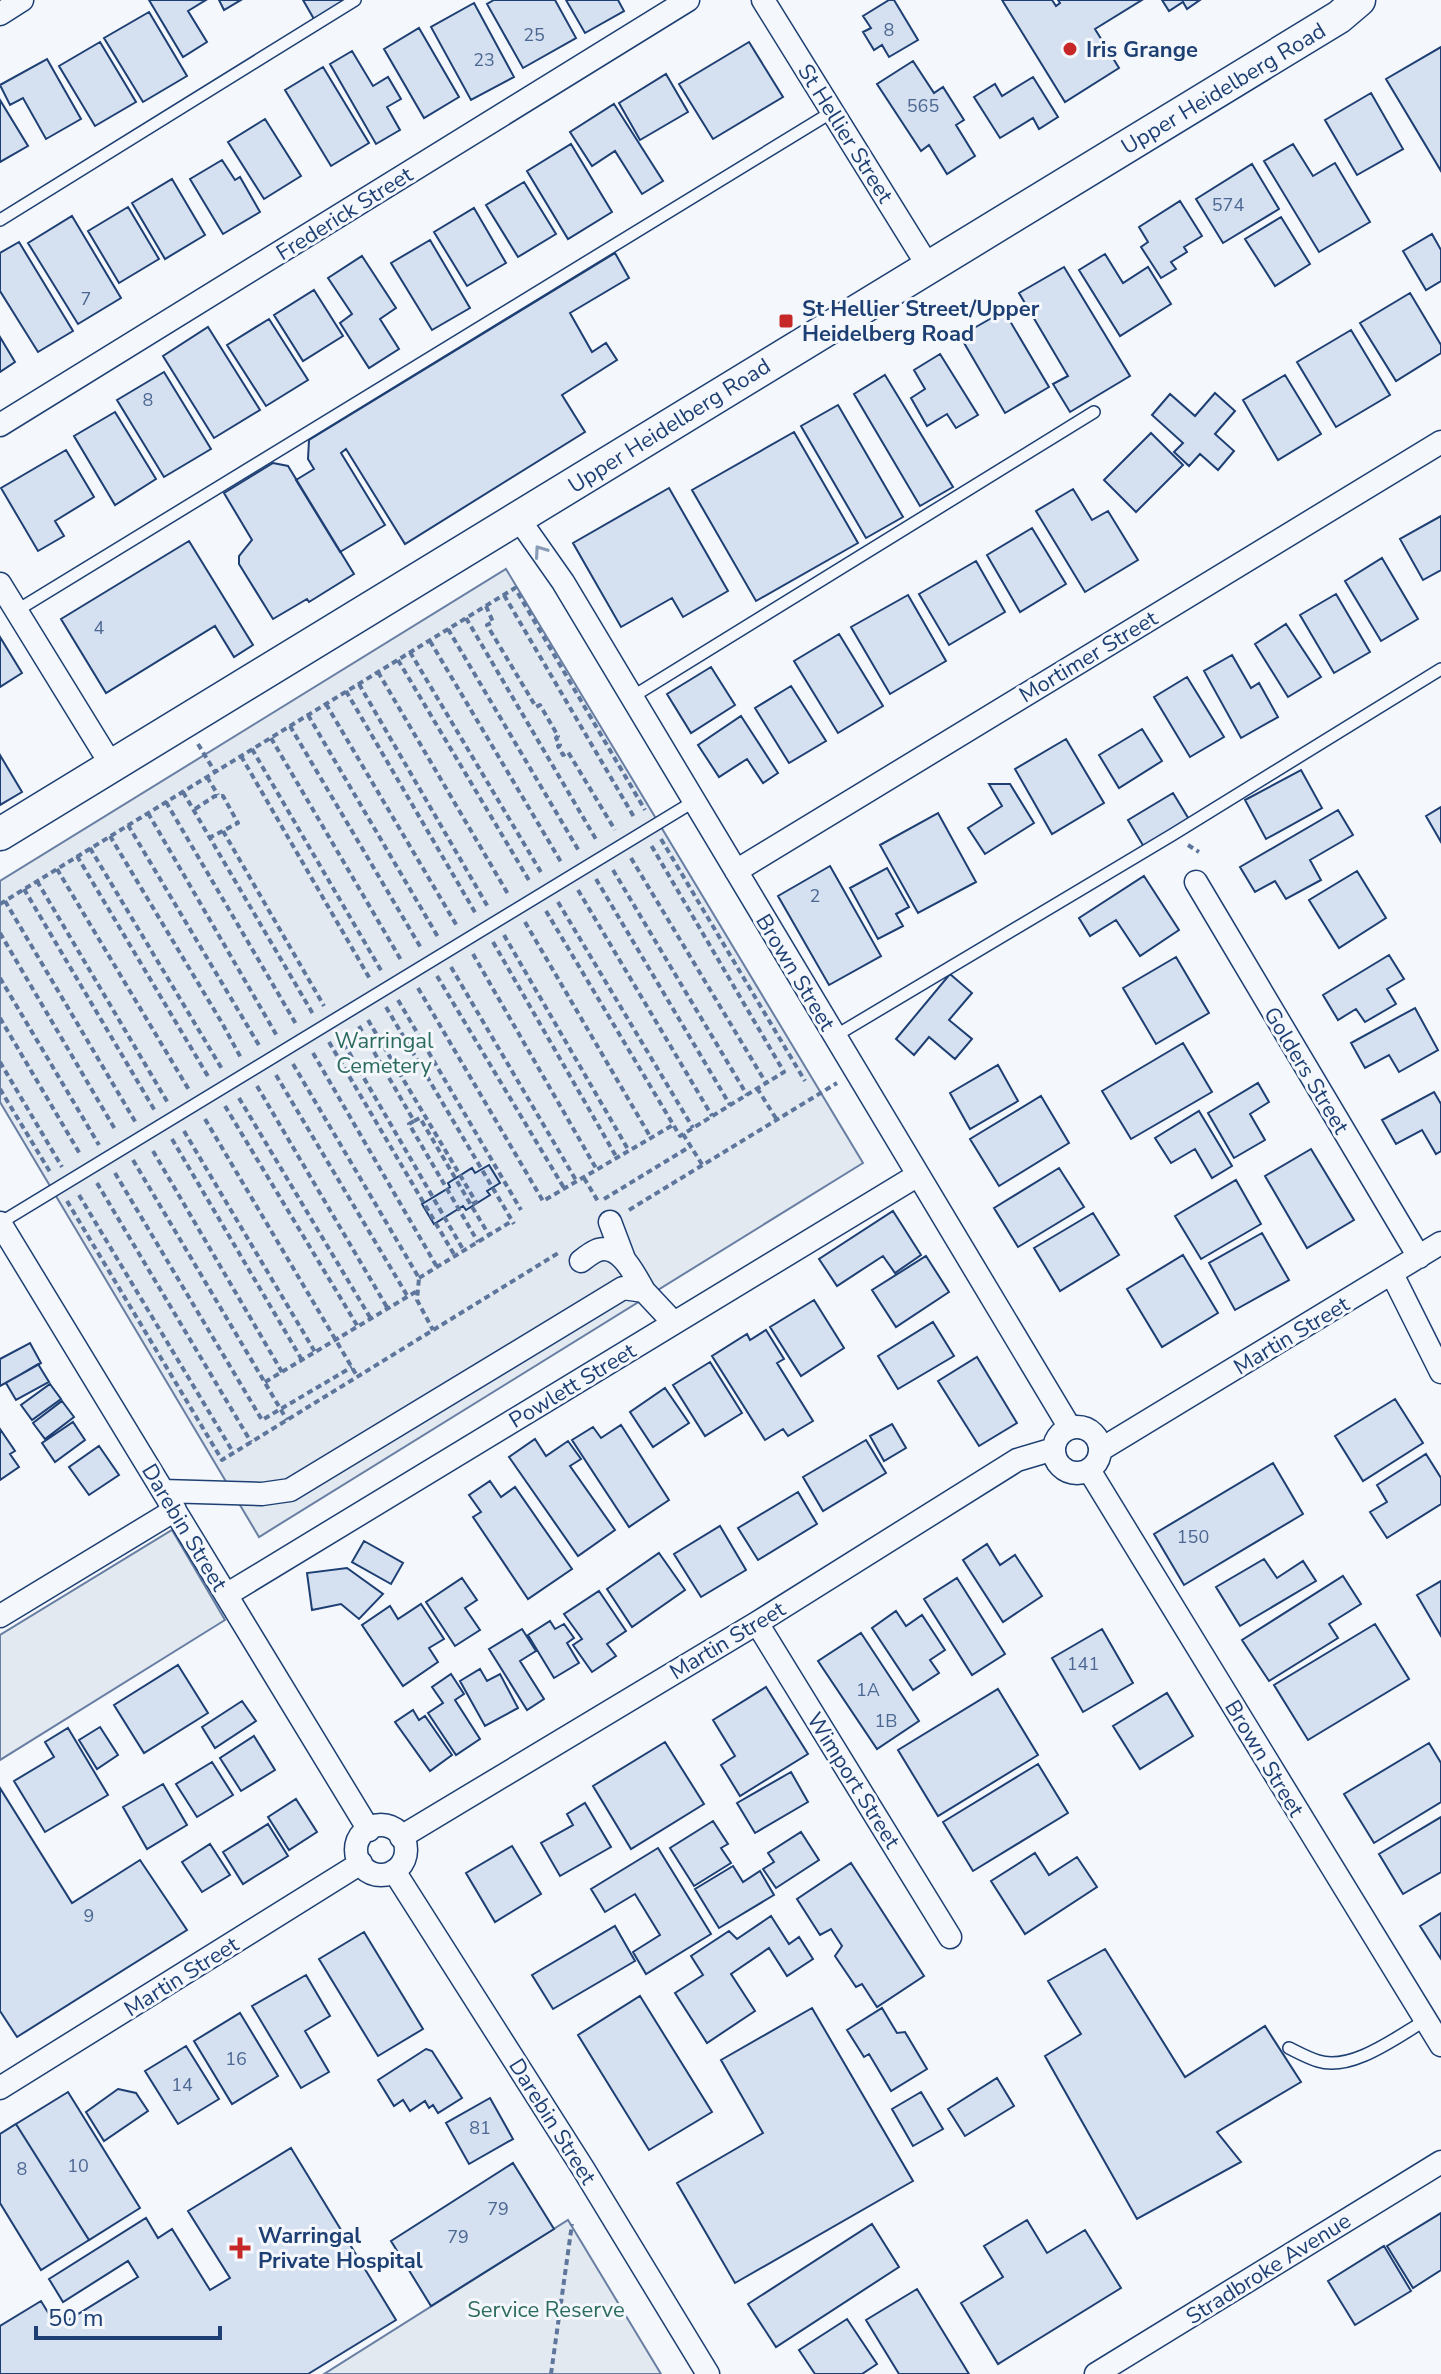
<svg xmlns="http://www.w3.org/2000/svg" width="1441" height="2374" viewBox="0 0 1441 2374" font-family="'Nunito Sans',sans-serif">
	<rect width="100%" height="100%" fill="#f4f7fb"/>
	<!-- green -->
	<path fill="#e3e9f0" stroke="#687fa3" stroke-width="2" d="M506 569 863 1163 259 1537 0 1102V881Z
		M172 1530 225 1620 0 1760V1635Z
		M568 2220 661 2374H324Z"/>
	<!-- building -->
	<path fill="#d5e0f0" stroke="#1d3f73" stroke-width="2" d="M149 0H206L188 11 207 42 183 57Z
		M219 0H241L224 10Z
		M303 0H342L343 1 314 19Z
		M494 0H555L576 38 523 68 487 4Z
		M566 0H618L624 11 585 33Z
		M889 0H894L918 40 889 57 882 45 874 50 863 32 871 28 863 16Z
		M1002 0H1052L1056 6 1060 3 1058 0H1142L1095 29 1119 68 1065 102Z
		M1162 0H1200L1187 9 1183 2 1169 11Z
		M474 3 514 77 471 100 431 27Z
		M149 12 187 76 143 102 104 38Z
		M419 28 459 97 424 118 384 49Z
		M100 42 136 102 95 126 59 66Z
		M749 42 783 97 713 139 679 84Z
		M1441 47V171L1386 79Z
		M352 51 373 86 388 77 401 99 387 107 400 130 376 144 330 64Z
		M47 59 81 119 46 139 23 98 10 105 0 85Z
		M913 61 934 93 943 87 964 120 956 125 975 156 947 174 929 145 921 151 877 84Z
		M323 67 369 143 331 166 285 90Z
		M666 74 688 112 640 140 619 103Z
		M1033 77 1058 117 1039 129 1033 118 1000 138 974 97 995 84 1002 96Z
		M1371 93 1403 149 1357 175 1325 120Z
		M0 100 28 146 0 162Z
		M614 104 663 181 642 194 615 151 592 166 570 132Z
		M265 119 301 176 264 199 228 142Z
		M571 144 612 212 568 239 527 171Z
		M1293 144 1313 176 1335 163 1370 222 1319 252 1264 161Z
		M222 160 235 180 240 177 260 212 223 234 190 179Z
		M1252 164 1279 209 1223 243 1196 199Z
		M172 179 205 235 165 259 132 203Z
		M524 182 556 234 518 257 486 205Z
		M1180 201 1202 236 1184 247 1187 252 1171 262 1176 269 1161 278 1141 247 1148 242 1139 227Z
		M128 207 159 259 119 283 88 231Z
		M474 208 506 263 467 286 434 232Z
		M72 216 121 298 78 324 28 243Z
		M1281 217 1310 264 1275 286 1245 239Z
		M1432 234 1441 250V281L1426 290 1403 251Z
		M430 240 470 308 432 330 391 263Z
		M19 242 73 331 38 352 0 291V253Z
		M615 253 629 278 570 313 592 352 606 343 617 360 562 395 585 432 405 544 346 449 341 453 385 525 340 552 296 480 314 469 308 459 309 440Z
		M1105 254 1123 283 1148 267 1171 304 1120 336 1079 270Z
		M362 256 396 308 380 319 399 349 369 368 340 323 352 314 328 278Z
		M1064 267 1130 376 1070 412 1053 384 1068 376 1019 293Z
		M314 290 343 336 303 361 274 315Z
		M1410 293 1441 345V353L1396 381 1360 323Z
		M1004 311 1049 387 1005 413 960 336Z
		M269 319 308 380 266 406 227 345Z
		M208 327 260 410 214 438 163 356Z
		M1351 330 1390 395 1336 427 1297 362Z
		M0 337 15 362 0 372Z
		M940 354 978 415 956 428 947 414 927 426 911 398 925 389 914 370Z
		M164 372 211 449 164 477 117 400Z
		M885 375 953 487 920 506 854 394Z
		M1285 375 1321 434 1278 460 1243 400Z
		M1215 393 1235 411 1215 434 1234 451 1218 470 1200 454 1189 466 1174 452 1183 443 1152 415 1170 394 1195 416Z
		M838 405 903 517 866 538 801 426Z
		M115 412 156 479 115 505 74 436Z
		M794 432 858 543 756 601 692 490Z
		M1151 433 1183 465 1136 512 1104 480Z
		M66 450 94 497 55 521 64 536 38 551 1 488Z
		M273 463 288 466 354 574 309 602 307 599 273 619 239 564V556L252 540 224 493Z
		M669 488 728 591 683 617 672 598 621 627 573 543Z
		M1073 489 1092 520 1108 511 1138 560 1085 592 1036 511Z
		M1441 516V570L1423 580 1400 539Z
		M1032 528 1066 584 1020 612 987 555Z
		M189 541 253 645 234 657 215 626 106 693 61 619Z
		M1382 558 1418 619 1381 641 1345 581Z
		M976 561 1005 612 949 645 919 594Z
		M1336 594 1370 652 1334 673 1300 615Z
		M908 595 946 661 890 694 851 627Z
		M1286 624 1321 677 1288 697 1255 644Z
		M839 634 883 706 838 733 794 661Z
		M0 637 22 673 0 687Z
		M1232 655 1251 688 1259 683 1278 717 1241 738 1204 671Z
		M711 667 735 705 691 733 667 694Z
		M1187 677 1224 737 1190 757 1154 697Z
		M791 686 826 741 789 763 755 708Z
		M741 716 778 773 763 783 747 759 719 777 698 745Z
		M1142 729 1162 761 1119 788 1099 755Z
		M1066 739 1104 803 1052 834 1015 769Z
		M0 755 22 792 0 805Z
		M1301 770 1322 808 1266 839 1245 800Z
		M989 784H1010L1034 823 985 854 968 828 1002 806Z
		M1173 793 1190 821 1144 847 1128 820Z
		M1441 807V842L1426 816Z
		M1338 810 1353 835 1310 860 1321 880 1286 899 1275 881 1255 892 1240 867Z
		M938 813 976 882 918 913 880 845Z
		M830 866 881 956 829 985 778 896Z
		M887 868 909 907 896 914 903 926 878 939 850 888Z
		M1357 871 1386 918 1339 948 1309 900Z
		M1144 876 1179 930 1140 956 1116 920 1090 936 1079 918Z
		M1389 955 1404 979 1387 989 1396 1004 1365 1022 1356 1009 1338 1020 1323 995Z
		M1176 957 1209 1013 1156 1044 1123 988Z
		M950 974 972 993 949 1020 972 1039 955 1059 929 1037 914 1055 896 1039Z
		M1415 1008 1438 1050 1399 1072 1389 1055 1365 1068 1351 1043Z
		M1183 1043 1212 1092 1131 1139 1102 1091Z
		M998 1065 1018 1101 970 1129 950 1093Z
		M1258 1083 1269 1102 1250 1114 1265 1140 1234 1158 1208 1113Z
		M1434 1092 1441 1104V1151L1436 1154 1422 1130 1396 1144 1382 1120Z
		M1041 1096 1069 1143 999 1186 970 1139Z
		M1199 1111 1232 1166 1212 1178 1195 1149 1171 1163 1155 1138Z
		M1311 1149 1354 1220 1307 1248 1265 1176Z
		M489 1165 500 1183 487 1191 490 1195 466 1210 463 1206 434 1224 422 1204 450 1187 448 1183 472 1168 475 1173Z
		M1059 1168 1084 1207 1018 1247 994 1208Z
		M1236 1180 1261 1224 1201 1259 1175 1216Z
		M893 1211 921 1255 895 1273 883 1256 837 1286 819 1259Z
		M1093 1213 1119 1255 1060 1291 1034 1248Z
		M1262 1233 1289 1280 1235 1310 1209 1263Z
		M1183 1255 1218 1313 1162 1347 1127 1289Z
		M926 1256 949 1292 896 1327 872 1290Z
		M814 1300 844 1348 801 1376 770 1327Z
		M933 1322 954 1356 898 1389 878 1356Z
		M766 1330 784 1359 777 1363 813 1421 788 1436 783 1429 765 1440 712 1356 747 1334 750 1340Z
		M30 1343 41 1363 0 1386V1359Z
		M977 1357 1017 1423 979 1446 938 1381Z
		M710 1362 742 1413 705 1436 673 1385Z
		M38 1364 49 1382 16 1400 6 1383Z
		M50 1384 61 1399 32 1420 21 1405Z
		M665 1388 689 1423 653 1447 630 1412Z
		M1395 1399 1423 1443 1363 1481 1335 1436Z
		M62 1401 74 1417 45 1439 33 1423Z
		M73 1422 85 1440 55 1462 42 1443Z
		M892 1424 906 1448 884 1461 870 1436Z
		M621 1425 669 1500 629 1527 572 1440 593 1427 601 1438Z
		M0 1429 15 1451 10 1454 19 1467 0 1480Z
		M535 1439 546 1456 568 1441 581 1459 570 1466 615 1530 578 1556 509 1457Z
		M866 1440 886 1473 823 1511 803 1477Z
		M99 1446 119 1475 89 1495 69 1467Z
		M1426 1454 1441 1478V1504L1387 1538 1370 1512 1387 1502 1377 1485Z
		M1273 1463 1303 1514 1184 1585 1154 1534Z
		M490 1481 501 1497 515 1487 572 1569 528 1599 473 1517 481 1512 469 1495Z
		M798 1492 817 1524 758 1560 738 1528Z
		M720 1526 746 1570 701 1597 674 1554Z
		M364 1541 403 1563 391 1584 352 1562Z
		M987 1544 1000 1565 1015 1555 1042 1596 1003 1622 963 1560Z
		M659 1553 685 1590 632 1627 607 1589Z
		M1264 1559 1277 1578 1303 1561 1316 1581 1240 1626 1216 1587Z
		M347 1568 383 1594 359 1619 341 1604 312 1610 307 1573Z
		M1343 1576 1361 1604 1329 1624 1338 1638 1269 1681 1242 1640Z
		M462 1578 477 1600 465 1608 480 1630 455 1646 426 1602Z
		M957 1578 1005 1654 972 1675 924 1599Z
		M1441 1581V1636L1417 1595Z
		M599 1591 626 1631 607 1644 616 1656 592 1672 573 1645 582 1639 564 1614Z
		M421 1604 444 1639 429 1648 438 1662 403 1686 362 1625 390 1606 398 1619Z
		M896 1611 906 1626 922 1615 945 1650 930 1660 939 1673 913 1690 872 1628Z
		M550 1621 555 1629 564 1624 574 1638 567 1643 579 1663 554 1678 528 1635Z
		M1375 1624 1409 1679 1308 1740 1274 1685Z
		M522 1629 536 1651 520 1661 544 1699 527 1710 489 1649Z
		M1102 1629 1133 1683 1083 1712 1052 1658Z
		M861 1633 919 1721 877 1749 818 1661Z
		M178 1665 208 1713 144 1753 114 1705Z
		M480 1669 487 1681 500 1674 518 1708 485 1726 460 1681Z
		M451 1674 464 1694 455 1700 480 1739 456 1755 428 1713 443 1703 432 1687Z
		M766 1687 808 1754 740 1796 721 1765 735 1756 713 1720Z
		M998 1689 1038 1755 938 1816 898 1750Z
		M1167 1693 1193 1736 1140 1769 1113 1726Z
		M242 1701 256 1721 215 1748 202 1727Z
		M413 1710 419 1720 425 1716 452 1755 430 1771 395 1722Z
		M100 1727 118 1755 97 1769 79 1740Z
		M68 1728 108 1795 45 1832 14 1781 54 1757 45 1742Z
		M254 1736 275 1770 241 1791 220 1758Z
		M665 1742 704 1804 631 1849 593 1786Z
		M1429 1743 1441 1763V1802L1374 1843 1344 1794Z
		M212 1762 233 1795 197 1817 176 1784Z
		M1038 1764 1068 1813 973 1871 943 1822Z
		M791 1772 808 1802 755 1833 737 1803Z
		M163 1784 187 1825 147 1849 123 1807Z
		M0 1788 72 1903 140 1860 187 1930 17 2037 0 2011Z
		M296 1799 317 1832 289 1850 268 1817Z
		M585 1803 611 1847 560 1876 541 1843 573 1825 567 1814Z
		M1441 1817V1872L1403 1894 1379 1854Z
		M713 1821 728 1844 721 1848 731 1863 694 1886 670 1848Z
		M268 1824 288 1856 243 1884 223 1852Z
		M801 1832 819 1860 776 1888 763 1869 774 1862 768 1853Z
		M210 1844 230 1875 202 1892 182 1862Z
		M512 1846 541 1894 495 1922 466 1873Z
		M658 1848 711 1934 646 1974 633 1952 660 1935 635 1894 605 1912 591 1889Z
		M1035 1853 1049 1875 1077 1857 1097 1887 1025 1934 991 1881Z
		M851 1863 924 1976 877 2007 862 1984 856 1987 835 1956 842 1946 831 1929 820 1935 797 1899Z
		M733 1866 743 1882 760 1871 774 1895 719 1928 695 1889Z
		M1441 1913V1959L1420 1926Z
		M771 1916 789 1944 799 1937 813 1959 787 1976 769 1948 731 1974 755 2011 707 2043 675 1993 703 1975 691 1956 729 1931 737 1939Z
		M615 1926 635 1961 553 2009 532 1975Z
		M364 1932 423 2029 378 2056 319 1959Z
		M1105 1949 1185 2077 1265 2026 1301 2082 1217 2132 1241 2162 1137 2219 1045 2056 1081 2034 1048 1981Z
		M306 1975 330 2016 305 2031 329 2072 301 2088 252 2006Z
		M640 1996 712 2112 649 2150 578 2035Z
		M812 2008 913 2181 735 2283 677 2183 763 2133 721 2060Z
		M882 2008 897 2033 905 2032 927 2069 891 2091 869 2054 864 2057 847 2030Z
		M240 2013 278 2076 232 2104 194 2041Z
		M186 2046 219 2099 178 2124 145 2071Z
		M426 2049 432 2051 462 2098 438 2113 433 2105 429 2108 425 2101 410 2111 403 2100 394 2106 378 2080Z
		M997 2078 1014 2106 965 2136 948 2109Z
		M118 2089 136 2093 148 2111 104 2141 86 2112Z
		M68 2092 140 2208 89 2240 16 2124Z
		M921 2092 943 2129 913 2146 892 2109Z
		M490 2098 513 2139 469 2164 446 2123Z
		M16 2124 89 2240 41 2270 0 2203V2134Z
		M291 2148 396 2320 308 2374H0V2326L41 2301 57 2327 138 2277 128 2261 63 2302 49 2279 146 2218 158 2238 172 2229 210 2290 230 2278 188 2211Z
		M513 2163 554 2229 431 2306 391 2241Z
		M1441 2213V2270L1413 2288 1387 2246Z
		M1027 2220 1047 2253 1085 2230 1121 2288 998 2364 961 2303 1003 2277 984 2246Z
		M872 2224 899 2267 776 2347 748 2304Z
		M1384 2246 1411 2291 1355 2325 1328 2281Z
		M917 2289 969 2374H899L866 2320Z
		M847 2319 877 2364 862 2374H815L799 2350Z"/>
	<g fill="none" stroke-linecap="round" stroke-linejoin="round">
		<defs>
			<path id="lane" d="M0 220 355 0
				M16 611 832 112
				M632 697 1094 412
				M835 1036 1172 835 1441 669
				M0 1223 693 802
				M1289 2048C1299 2053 1308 2058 1318 2061 1352 2072 1398 2036 1426 2020"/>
			<path id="street" d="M763 0 928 266
				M0 14 22 0
				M0 425 688 0
				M518 518 563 582 1070 1428
				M0 584 112 766
				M736 871 1441 442
				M1196 882 1419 1257
				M610 1222 624 1259
				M0 1223 369 1830
				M581 1261C586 1257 593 1252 598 1250 621 1243 635 1276 644 1291
				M1392 1274 1441 1372
				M1054 1450a23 23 0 1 1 46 0a23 23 0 1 1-46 0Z
				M1100 1450 1441 1243
				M1089 1470 1441 2045
				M163 1491 262 1494 290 1490 623 1288 644 1291 674 1323
				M226 1595 918 1175
				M0 1616 175 1510
				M757 1623 950 1937
				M356 1850a25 25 0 1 1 50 0a25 25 0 1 1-50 0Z
				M401 1837 757 1623 1017 1460 1054 1449
				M394 1871 584 2170 708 2374
				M0 2088 361 1863
				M1096 2374 1441 2162"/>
			<path id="secondary" d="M0 834 1339 17 1359 0"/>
		</defs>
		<!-- lane casing -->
		<use href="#lane" stroke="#1d3f73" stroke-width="14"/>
		<!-- street casing -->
		<use href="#street" stroke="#1d3f73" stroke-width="25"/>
		<!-- secondary casing -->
		<use href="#secondary" stroke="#1d3f73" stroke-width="35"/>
		<!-- path -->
		<path stroke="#5e769c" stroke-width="4" stroke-dasharray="6 4" stroke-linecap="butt" d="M504 595 634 817
			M486 606 493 622 487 625 536 707 540 705 558 736 556 738 560 745 558 746 563 755 568 752 615 830
			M466 618 597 841
			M448 629 579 851
			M430 641 561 862
			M410 652 542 874
			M398 660 530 882
			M378 672 508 894
			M359 684 488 907
			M346 691 476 914
			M326 704 457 926
			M308 715 438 937
			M290 726 421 948
			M271 738 401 960
			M198 744 215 772
			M252 749 382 972
			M241 756 370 979
			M207 777 218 795
			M183 792 313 1014
			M166 802 296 1024
			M195 809 215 796H223L238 823 211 837
			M148 813 277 1036
			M128 825 260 1047
			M223 831 324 1006
			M110 836 222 1023 241 1058
			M661 839 805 1081
			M1188 845 1199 852
			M90 848 222 1069
			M77 856 209 1078
			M631 858 766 1083
			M57 869 189 1090
			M613 870 747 1095
			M596 879 730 1105
			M37 881 168 1103
			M24 889 155 1111
			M578 890 712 1116
			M5 901 136 1123
			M558 902 693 1128
			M0 904 515 588 645 810
			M546 911 680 1136 784 1072 651 845
			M525 922 651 1138
			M0 933 116 1131
			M504 935 629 1151
			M493 942 617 1158
			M473 954 597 1170
			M451 967 577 1182
			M437 976 564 1188
			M0 978 99 1145
			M418 988 543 1201 673 1125
			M398 1000 521 1210
			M386 1007 514 1224
			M0 1018 80 1154
			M368 1020 476 1202 471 1205 489 1235
			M359 1026 414 1121 409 1124 478 1242
			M339 1035 464 1251
			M329 1042 455 1256
			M313 1053 437 1267
			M0 1062 62 1167
			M293 1064 419 1278 417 1300 433 1330
			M276 1075 408 1297
			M257 1086 388 1309
			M757 1088 777 1120
			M0 1089 50 1172
			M239 1098 371 1319
			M225 1106 358 1327
			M205 1119 357 1376
			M414 1121 420 1118 471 1205
			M184 1131 315 1352
			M683 1134 703 1166
			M172 1139 302 1360
			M153 1151 282 1372
			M133 1160 287 1420
			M115 1173 262 1420 352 1367
			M584 1178 599 1203
			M97 1183 251 1442
			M79 1195 233 1452
			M604 1199 691 1146
			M67 1201 222 1460 560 1252
			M629 1210 837 1083
			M419 1278 512 1221
			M265 1382 417 1291
			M551 2374 572 2224"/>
		<!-- lane -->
		<use href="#lane" stroke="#f4f7fb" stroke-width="11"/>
		<!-- street -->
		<use href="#street" stroke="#f4f7fb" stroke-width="22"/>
		<!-- secondary -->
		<use href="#secondary" stroke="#f4f7fb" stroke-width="32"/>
	</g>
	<!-- one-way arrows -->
	<defs><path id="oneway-chevron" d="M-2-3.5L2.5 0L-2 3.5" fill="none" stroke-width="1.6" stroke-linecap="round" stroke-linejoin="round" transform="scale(2)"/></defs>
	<use stroke="#889bb7" href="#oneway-chevron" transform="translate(540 551) rotate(-125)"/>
	<!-- markers -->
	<g fill="#c62828" stroke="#f4f7fb" stroke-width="3">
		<circle cx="1070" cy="49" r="8"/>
		<rect x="778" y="313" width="16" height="16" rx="4"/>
		<path d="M236 2236h8v8h8v8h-8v8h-8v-8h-8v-8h8z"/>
	</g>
	<g text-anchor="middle" stroke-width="6" stroke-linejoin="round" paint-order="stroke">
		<!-- number labels -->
		<g font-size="18" fill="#4b6792">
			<text x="889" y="36">8</text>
			<text x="534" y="41">25</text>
			<text x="484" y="66">23</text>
			<text x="923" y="112">565</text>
			<text x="1228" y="211">574</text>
			<text x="86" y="305">7</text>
			<text x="148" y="406">8</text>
			<text x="99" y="634">4</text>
			<text x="815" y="902">2</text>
			<text x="1193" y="1543">150</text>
			<text x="1083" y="1670">141</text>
			<text x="868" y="1696">1A</text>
			<text x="886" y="1727">1B</text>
			<text x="89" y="1922">9</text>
			<text x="236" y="2065">16</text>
			<text x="182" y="2091">14</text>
			<text x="480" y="2134">81</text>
			<text x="78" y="2172">10</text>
			<text x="22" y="2175">8</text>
			<text x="498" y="2215">79</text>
			<text x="458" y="2243">79</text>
		</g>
		<!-- poi labels -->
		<g font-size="22" font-weight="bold" fill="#1d3f73" stroke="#f4f7fb" text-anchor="start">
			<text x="1086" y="57">Iris Grange</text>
			<text x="802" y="316">St Hellier Street/Upper<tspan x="802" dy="25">Heidelberg Road</tspan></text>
			<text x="258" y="2243">Warringal<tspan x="258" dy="25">Private Hospital</tspan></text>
		</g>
		<!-- street labels -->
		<g font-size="22" fill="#1d3f73" stroke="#f4f7fb">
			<text transform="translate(1223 88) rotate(-31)" y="8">Upper Heidelberg Road</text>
			<text transform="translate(846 133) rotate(58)" y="8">St Hellier Street</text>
			<text transform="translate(344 213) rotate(-32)" y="8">Frederick Street</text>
			<text transform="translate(669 425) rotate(-32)" y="8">Upper Heidelberg Road</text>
			<text transform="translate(1088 656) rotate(-31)" y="8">Mortimer Street</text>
			<text transform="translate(796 972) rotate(59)" y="8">Brown Street</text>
			<text transform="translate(1307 1070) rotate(59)" y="8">Golders Street</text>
			<text transform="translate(1291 1335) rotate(-31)" y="8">Martin Street</text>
			<text transform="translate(572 1385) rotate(-31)" y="8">Powlett Street</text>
			<text transform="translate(185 1527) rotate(59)" y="8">Darebin Street</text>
			<text transform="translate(727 1640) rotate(-31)" y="8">Martin Street</text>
			<text transform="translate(1265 1758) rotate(59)" y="8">Brown Street</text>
			<text transform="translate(854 1780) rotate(58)" y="8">Wimport Street</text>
			<text transform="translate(181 1976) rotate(-32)" y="8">Martin Street</text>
			<text transform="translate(553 2121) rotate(58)" y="8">Darebin Street</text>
			<text transform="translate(1268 2268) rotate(-32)" y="8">Stradbroke Avenue</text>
		</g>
		<!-- park labels -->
		<g font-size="22" fill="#2c6c60" stroke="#f4f7fb">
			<text x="384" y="1048">Warringal<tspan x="384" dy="25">Cemetery</tspan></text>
			<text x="546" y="2317">Service Reserve</text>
		</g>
	</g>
	<!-- scale -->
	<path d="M36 2326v12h184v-12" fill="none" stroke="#1d3f73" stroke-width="4"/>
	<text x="48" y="2326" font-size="24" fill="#1d3f73" stroke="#f4f7fb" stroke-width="6" paint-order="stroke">50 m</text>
</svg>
